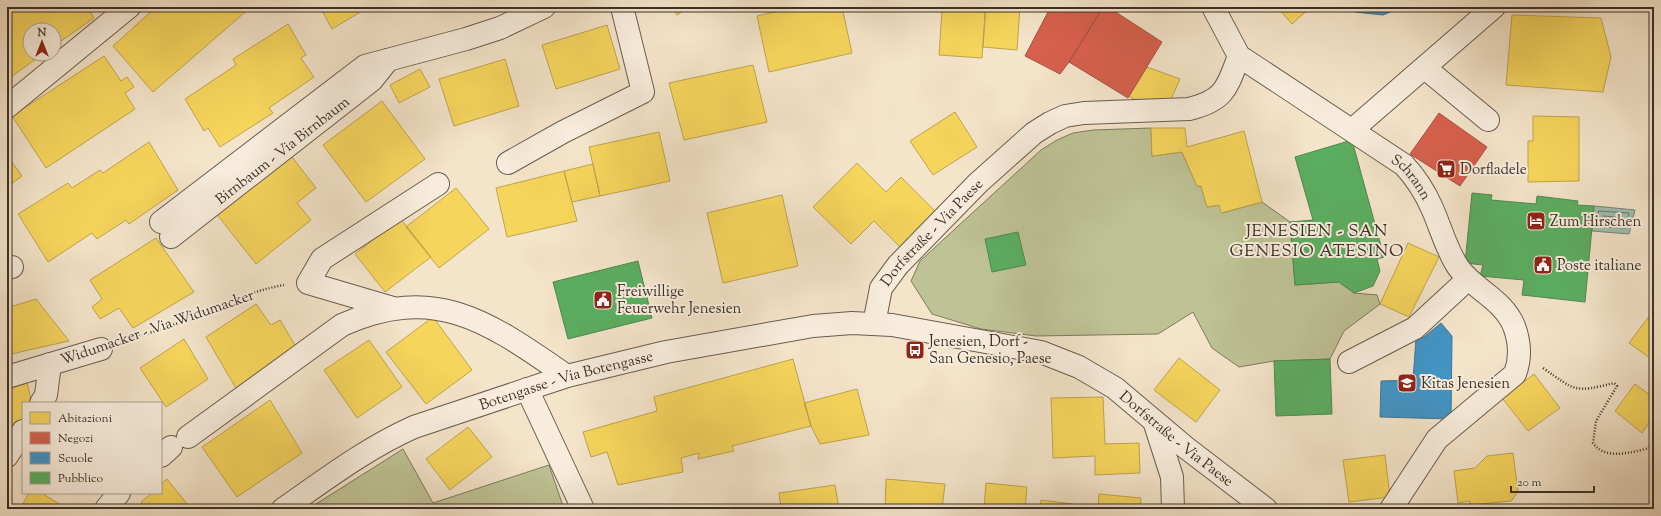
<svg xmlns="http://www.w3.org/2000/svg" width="1661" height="516" viewBox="0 0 1661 516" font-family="'Sorts Mill Goudy',serif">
	<rect width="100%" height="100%" fill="#f4e4ca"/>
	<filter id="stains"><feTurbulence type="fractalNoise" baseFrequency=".005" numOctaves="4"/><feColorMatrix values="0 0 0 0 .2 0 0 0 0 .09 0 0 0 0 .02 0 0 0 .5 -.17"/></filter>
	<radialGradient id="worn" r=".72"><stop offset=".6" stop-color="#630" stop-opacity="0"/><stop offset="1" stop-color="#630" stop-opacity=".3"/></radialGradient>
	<!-- green -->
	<path fill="#bec395" stroke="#7c7a5e" d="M1151 128 1152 156 1182 152 1197 186H1201L1207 207 1219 205 1222 213 1262 202 1290 222 1295 285 1339 282 1354 293 1377 295 1380 304 1344 331 1330 359 1274 361 1239 367 1212 348 1193 312 1158 334 1036 336 981 329 932 314 911 281 920 261 1041 150 1057 140 1073 133 1093 130Z
		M403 449 433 503 549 465 564 509H308Z"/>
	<!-- water -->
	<path fill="#9dbfb0" stroke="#76867a" d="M1594 206 1635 210 1629 234 1592 231Z"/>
	<!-- homes -->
	<path fill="#f6d55c" stroke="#bea44c" d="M7 7H14L16 10 20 7H87L94 18 54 46V30H30V54H43L8 79Z
		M156 7H251L153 92 113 46Z
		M320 7H369L332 29Z
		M672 7H689L677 15Z
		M795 7H842L852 53 769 72 757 16Z
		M986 7H1020L1017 50 983 47Z
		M1277 7H1311L1292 24Z
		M942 10 985 12 982 58 939 55Z
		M1512 15 1601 18 1611 57 1603 92 1506 85Z
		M288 24 306 55 301 58 314 77 269 108 273 113 220 147 208 128 204 131 185 99 236 65 233 59Z
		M607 25 620 69 556 89 542 45Z
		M104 56 121 81 127 77 134 87 125 93 135 109 46 168 12 116Z
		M505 59 519 106 454 126 439 79Z
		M753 65 767 122 684 140 669 83Z
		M1147 67 1180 79 1170 102 1142 105 1129 96Z
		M420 69 430 87 399 103 390 85Z
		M382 101 425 159 366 202 323 145Z
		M955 112 977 147 933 175 910 141Z
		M1533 116 1579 117V181L1528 182V141H1533Z
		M1151 128H1185L1187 147 1244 131 1262 202 1221 213 1219 205 1207 207 1201 186H1197L1182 152 1152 156Z
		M659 132 670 181 600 196 589 147Z
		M149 142 178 190 129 224 126 220 97 239 92 233 48 262 18 214 68 183 72 188 100 170 103 173Z
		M289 153 316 188 297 203 311 220 256 264 215 212Z
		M7 155 22 176 7 187Z
		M857 163 886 192 901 177 936 212 901 248 874 221 851 244 813 207Z
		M593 164 600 196 572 202 564 171Z
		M564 171 577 221 507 237 496 188Z
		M456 188 489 229 439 268 406 227Z
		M782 195 798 266 723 283 707 213Z
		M400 218 431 257 385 292 355 254Z
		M156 238 194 292 133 328 119 308 100 319 92 307 102 299 90 280Z
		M1408 243 1439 257 1409 317 1380 304Z
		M36 299 69 341 7 355V308Z
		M256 304 271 325 280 320 299 352 237 390 206 337Z
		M1653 311 1654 312V361L1629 343Z
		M433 317 472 370 426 404 386 352Z
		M184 339 208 379 166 407 140 368Z
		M369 340 402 387 357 418 324 370Z
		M1179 358 1220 390 1196 422 1154 390Z
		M793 359 811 426 732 446 734 451 698 459 699 453 681 458 683 472 618 485 607 452 591 457 583 432 657 411 654 397Z
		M1534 374 1560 408 1528 431 1502 398Z
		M27 383 32 403H23V429L7 454V390Z
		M1635 384 1654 398V416L1642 433 1615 411Z
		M857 389 869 435 820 444 811 426 804 403Z
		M1103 397 1105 444 1139 443 1140 473 1095 475V456L1053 458 1051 398Z
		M270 400 302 453 237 497 202 447Z
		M468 427 492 457 450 490 426 459Z
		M1513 453 1518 492 1511 501 1470 505V501L1458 503 1454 471 1475 468 1487 456Z
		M1385 455 1390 497 1349 502 1343 460Z
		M167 479 191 509H146L141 502 152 493H161V484Z
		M886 479 945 484 942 509H885Z
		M986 483 1027 487 1025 509H984Z
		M835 485 839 509H781L779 493Z
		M29 493H41L68 509H20Z
		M1099 494 1141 498 1140 509H1098Z
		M1041 500 1073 504V509H1040Z"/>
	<!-- shops -->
	<path fill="#d6604d" stroke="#a85242" d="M1043 7H1103L1069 62 1060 74 1025 56 1049 10Z
		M1103 7H1108L1162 42 1128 98 1069 62Z
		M1439 113 1487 147 1460 186 1410 154Z"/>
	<!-- schools -->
	<path fill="#4393c3" stroke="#417594" d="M1351 7H1422V10H1395L1383 15 1355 12Z
		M1441 323 1452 336 1451 419 1380 417 1381 381 1413 380 1416 338 1424 337Z"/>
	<!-- public -->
	<path fill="#5aae61" stroke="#518850" d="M1352 140 1384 257 1377 259 1380 271 1373 286 1354 293 1339 282 1295 285 1290 222 1313 220 1295 157Z
		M1472 193 1492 195 1491 200 1536 204 1537 196 1578 201 1577 205 1594 206 1585 302 1522 295 1524 280 1480 276 1483 265 1465 263Z
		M1018 232 1026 265 992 272 985 239Z
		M638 261 652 318 568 339 553 282Z
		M1330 359 1332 414 1276 416 1274 361Z"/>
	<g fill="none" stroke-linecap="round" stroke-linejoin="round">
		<!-- shore -->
		<path stroke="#6c786c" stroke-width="1" d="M1599 211 1629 213 1626 228 1597 227Z
			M1604 216 1622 218V223H1603L1602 218Z"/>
		<defs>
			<g id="minor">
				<path id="s1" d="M1213 7 1239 56 1404 165C1416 178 1425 192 1432 208 1441 228 1446 249 1458 267 1474 290 1503 299 1514 326 1520 342 1521 358 1515 374L1437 439 1391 509"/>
				<path d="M1425 68 1488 120"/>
				<path d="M7 107 129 7"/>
				<path d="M1352 130 1494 7"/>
				<path d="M508 163 563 132 643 92 622 7"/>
				<path d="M161 222 365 66 466 39 500 28 544 7"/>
				<path id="s2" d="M171 237 372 80 388 60"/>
				<path d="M7 268 12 267"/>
				<path d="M393 308 308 283 322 259 438 184"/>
				<path id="s3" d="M874 324 881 288 898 265 978 183 1034 133 1050 123 1065 116 1084 113 1189 109C1226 100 1227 87 1239 56"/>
				<path d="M1349 362 1415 328 1467 280"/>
				<path d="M7 377 101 349"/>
				<path d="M527 389 583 509"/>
				<path d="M41 403 46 395 50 364"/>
				<path d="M1154 421 1172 477 1173 509"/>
				<path d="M188 437 342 325C437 282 491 324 567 376"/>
				<path d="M7 456 23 431"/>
				<path d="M161 456 171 447"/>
				<path d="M106 509 119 493"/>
				<path id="s4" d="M283 509C326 479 367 448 414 427L567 376 666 352 813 326 852 323 892 325 1041 352 1079 367 1115 388 1185 447 1266 509"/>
			</g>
		</defs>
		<!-- minor casing -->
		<use href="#minor" stroke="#695d50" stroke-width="24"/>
		<!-- path -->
		<path stroke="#3b3028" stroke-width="2.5" stroke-dasharray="1 2" stroke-linecap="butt" d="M125 341C144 334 164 329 183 321 216 308 249 291 284 285
			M1543 368C1576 391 1574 393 1614 383L1617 386 1596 421 1593 443C1606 462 1635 451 1654 447"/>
		<!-- minor -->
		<use href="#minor" stroke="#f8eddd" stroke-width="22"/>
	</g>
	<!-- icons -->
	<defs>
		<symbol id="supermarket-square" viewBox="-11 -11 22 22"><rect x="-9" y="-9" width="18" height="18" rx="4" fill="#8f2418" stroke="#f8eddd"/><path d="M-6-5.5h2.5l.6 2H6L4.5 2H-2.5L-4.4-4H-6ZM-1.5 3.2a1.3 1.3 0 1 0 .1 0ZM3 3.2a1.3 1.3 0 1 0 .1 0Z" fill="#fff"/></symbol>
		<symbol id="hotel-square" viewBox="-11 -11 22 22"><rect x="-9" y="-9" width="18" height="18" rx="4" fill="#8f2418" stroke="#f8eddd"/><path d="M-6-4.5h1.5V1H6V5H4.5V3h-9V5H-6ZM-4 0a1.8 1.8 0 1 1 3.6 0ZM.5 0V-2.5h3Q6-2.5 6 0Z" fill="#fff"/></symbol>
		<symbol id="civic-square" viewBox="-11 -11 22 22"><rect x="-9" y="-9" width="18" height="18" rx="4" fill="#8f2418" stroke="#f8eddd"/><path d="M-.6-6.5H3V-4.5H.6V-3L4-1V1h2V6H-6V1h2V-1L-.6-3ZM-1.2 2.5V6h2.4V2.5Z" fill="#fff"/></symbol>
		<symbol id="bus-square" viewBox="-11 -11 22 22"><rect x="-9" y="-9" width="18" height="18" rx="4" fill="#8f2418" stroke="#f8eddd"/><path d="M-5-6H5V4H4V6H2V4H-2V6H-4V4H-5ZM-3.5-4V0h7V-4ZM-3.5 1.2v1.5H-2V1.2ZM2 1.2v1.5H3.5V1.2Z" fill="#fff"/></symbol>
		<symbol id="school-square" viewBox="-11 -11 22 22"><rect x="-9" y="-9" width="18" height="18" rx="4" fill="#8f2418" stroke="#f8eddd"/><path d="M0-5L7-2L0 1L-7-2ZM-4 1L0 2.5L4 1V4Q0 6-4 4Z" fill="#fff"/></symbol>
	</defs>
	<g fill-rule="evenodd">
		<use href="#supermarket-square" x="1435" y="158" width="22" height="22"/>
		<use href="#hotel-square" x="1525" y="210" width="22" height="22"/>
		<use href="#civic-square" x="1532" y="254" width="22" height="22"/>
		<use href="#civic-square" x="592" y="289" width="22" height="22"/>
		<use href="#bus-square" x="904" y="339" width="22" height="22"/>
		<use href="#school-square" x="1396" y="372" width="22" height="22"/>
	</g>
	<g text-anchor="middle" stroke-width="4" stroke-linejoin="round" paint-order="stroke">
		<!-- street labels -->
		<g font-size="15" fill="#3b3028" stroke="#f8eddd">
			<text dy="5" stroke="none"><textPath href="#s2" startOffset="141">Birnbaum - Via Birnbaum</textPath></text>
			<text dy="5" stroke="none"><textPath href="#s1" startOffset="267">Schrann</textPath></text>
			<text dy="5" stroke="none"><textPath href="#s3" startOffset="112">Dorfstraße - Via Paese</textPath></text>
			<text transform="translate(157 327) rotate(-19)" y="5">Widumacker - Via Widumacker</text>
			<text dy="5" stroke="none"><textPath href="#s4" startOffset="314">Botengasse - Via Botengasse</textPath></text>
			<text dy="5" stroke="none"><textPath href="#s4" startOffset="960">Dorfstraße - Via Paese</textPath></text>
		</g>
		<!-- poi labels -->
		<g font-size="15" fill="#3b3028" stroke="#f8eddd" text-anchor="start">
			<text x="1460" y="174">Dorfladele</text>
			<text x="1550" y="226">Zum Hirschen</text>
			<text x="1557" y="270">Poste italiane</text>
			<text x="617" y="296">Freiwillige<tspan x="617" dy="17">Feuerwehr Jenesien</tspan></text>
			<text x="929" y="346">Jenesien, Dorf -<tspan x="929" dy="17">San Genesio, Paese</tspan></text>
			<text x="1421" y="388">Kitas Jenesien</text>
		</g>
		<!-- quarter labels -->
		<g font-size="17" letter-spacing="1" fill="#3b3028" stroke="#f8eddd">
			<text x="1317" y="236">JENESIEN - SAN<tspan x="1317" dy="20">GENESIO ATESINO</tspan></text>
		</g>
	</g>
	<!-- margin -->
	<rect width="1661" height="516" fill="none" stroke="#f4e4ca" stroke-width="24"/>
	<rect x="8" y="8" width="1645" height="500" fill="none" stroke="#3b3028" stroke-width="2"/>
	<rect x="12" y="12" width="1637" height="492" fill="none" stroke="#3b3028"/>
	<!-- legend -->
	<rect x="22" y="402" width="140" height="92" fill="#f8eddd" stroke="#aca195"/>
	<rect x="30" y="412" width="20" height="12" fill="#f6d55c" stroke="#aca195"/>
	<text x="58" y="422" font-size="12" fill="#3b3028">Abitazioni</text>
	<rect x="30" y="432" width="20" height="12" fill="#d6604d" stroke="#aca195"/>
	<text x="58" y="442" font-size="12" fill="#3b3028">Negozi</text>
	<rect x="30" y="452" width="20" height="12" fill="#4393c3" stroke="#aca195"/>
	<text x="58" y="462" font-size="12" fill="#3b3028">Scuole</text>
	<rect x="30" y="472" width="20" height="12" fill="#5aae61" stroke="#aca195"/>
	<text x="58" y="482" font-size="12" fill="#3b3028">Pubblico</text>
	<!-- north arrow -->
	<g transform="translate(42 42)"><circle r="19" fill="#f8eddd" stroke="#aca195"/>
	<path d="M0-3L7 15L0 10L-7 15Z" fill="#8f2418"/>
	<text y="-6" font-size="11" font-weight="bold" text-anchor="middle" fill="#3b3028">N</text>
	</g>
	<!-- scale -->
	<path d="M1511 486v6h83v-6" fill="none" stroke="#3b3028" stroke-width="2"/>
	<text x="1517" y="486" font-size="12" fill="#3b3028" stroke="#f8eddd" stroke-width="3" paint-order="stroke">20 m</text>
	<rect width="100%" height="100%" filter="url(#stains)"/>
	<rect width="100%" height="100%" fill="url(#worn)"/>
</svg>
